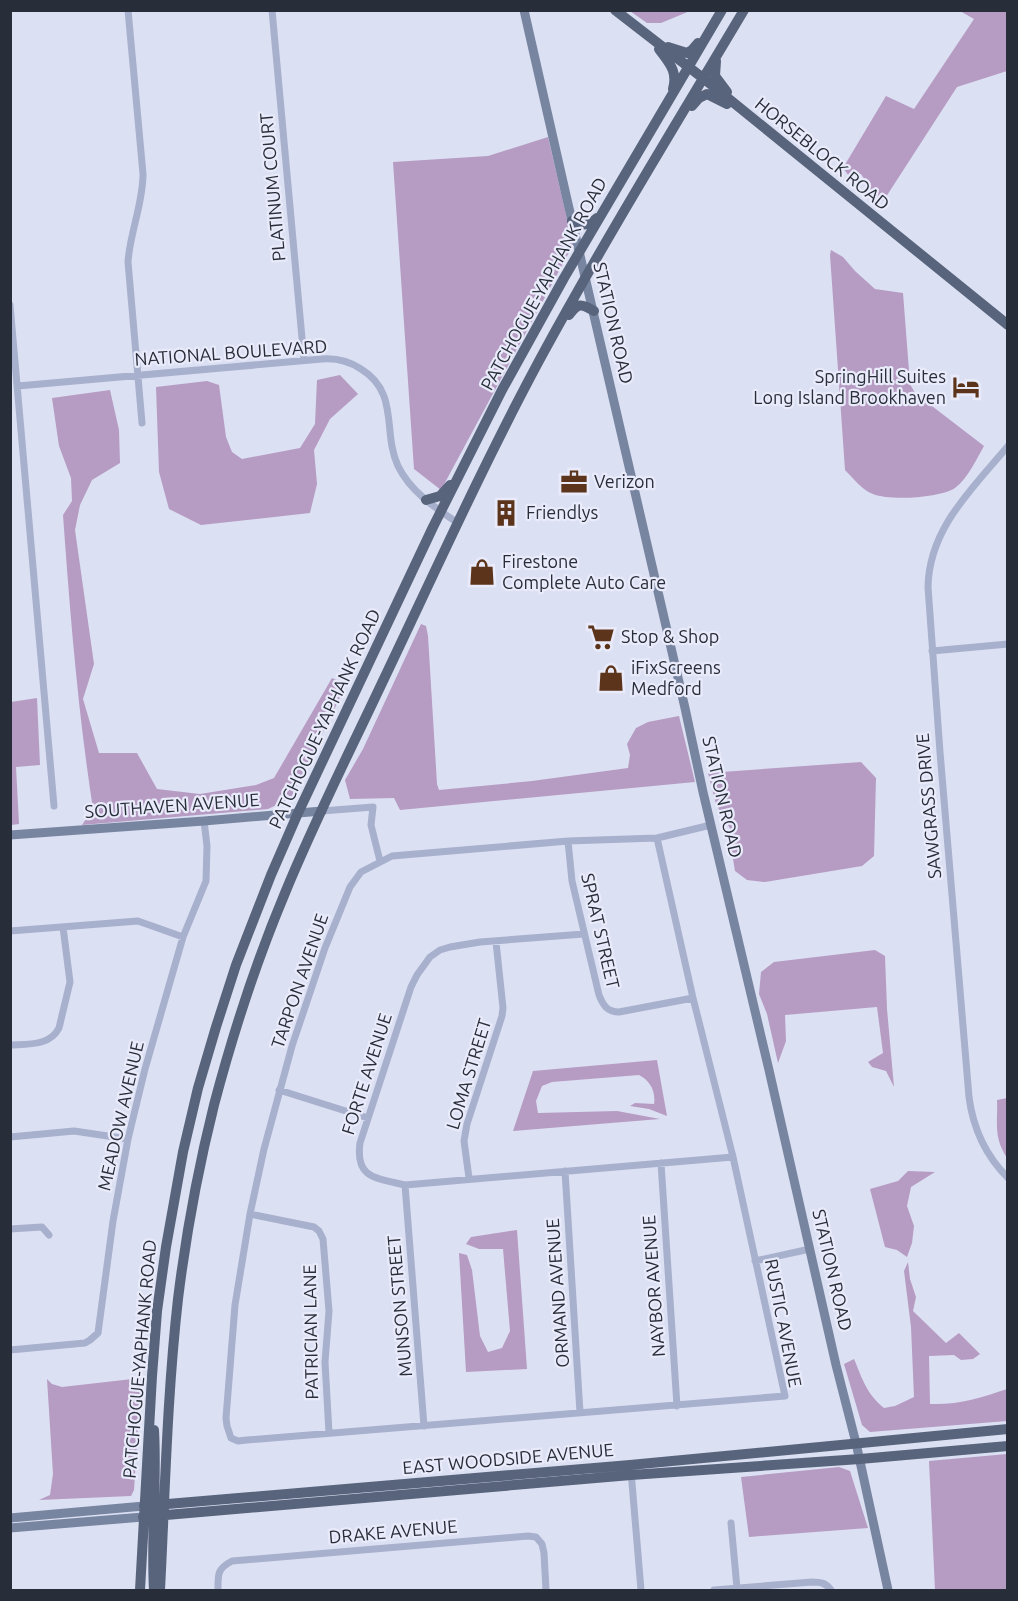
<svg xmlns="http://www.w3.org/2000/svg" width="1018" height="1601" viewBox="0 0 1018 1601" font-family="Ubuntu,sans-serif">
	<rect width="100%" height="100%" fill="#dce0f3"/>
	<!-- green -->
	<path fill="#b69bc3" d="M630 11H690L661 23H647Z
		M960 11H1007V71L957 87 884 200 879 201 871 197 867 183 861 174 849 176 843 168 886 96 914 109 974 19Z
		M548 137 573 245 441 490 414 469 393 162 488 156Z
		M831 250 843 257 855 271 875 289 903 293 910 384 915 393 984 446C976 460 968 478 955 488 940 498 890 501 873 494 862 490 853 478 845 470L830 255Z
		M340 375 358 394 330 419 314 450 317 484 310 513 201 525 169 509 159 472 156 387 207 381 219 385 226 437 232 452 242 459 300 448 315 424 317 380Z
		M110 390 119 430 120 463 92 480 80 505 75 530 94 664 83 699 99 753H137L157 789 200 794 256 785 274 778 332 678 346 685 291 798 268 809 82 825 93 809C78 712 70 613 63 515L72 501 71 478 59 446 52 398Z
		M421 624 426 626 428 636 437 784 439 790 532 781 628 768 630 755 627 744 636 728 648 722 679 716 695 782 400 810 394 798 350 799 345 780 363 749Z
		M37 698 40 765 16 767 19 824 11 825V702Z
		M861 762 876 778 874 856 862 866 765 882 747 880 735 871 731 847 732 832 716 804 708 773Z
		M875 950 885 956 887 1009 894 1087 886 1071 872 1067 868 1062 883 1053 877 1007 785 1015 786 1041 778 1063 767 1014 759 994 761 972 774 962Z
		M657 1060 667 1116 649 1109 630 1106 635 1103 654 1104C656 1092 650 1080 639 1075L552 1082 542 1086 536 1101 538 1113 617 1111 660 1119 513 1131 533 1071Z
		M1007 1098H1008L1007 1158C993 1136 998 1124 997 1100Z
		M908 1171 935 1172 911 1187 907 1206 914 1226 912 1243 907 1257 897 1250 885 1247 870 1189 898 1181Z
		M517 1230 527 1369 466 1372 459 1253 467 1255 472 1270 480 1336 488 1352 502 1348 510 1331 503 1249H479L466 1244 471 1237Z
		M908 1262 910 1279 916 1297 913 1311 946 1343 959 1333 980 1354 973 1359 961 1360 954 1355 929 1356 930 1404C959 1405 980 1398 1007 1389V1421L870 1432 862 1425 844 1364 854 1359C863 1380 866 1393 884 1408L895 1406 914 1397 911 1327 904 1271Z
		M141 1378 134 1490 131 1496 39 1500 50 1495 53 1474 47 1379 52 1384 62 1387Z
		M1007 1454V1590H935L929 1461Z
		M839 1467 850 1471 868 1528 749 1537 741 1477Z"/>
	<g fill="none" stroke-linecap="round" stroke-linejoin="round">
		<!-- street -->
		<path stroke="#a7b0cc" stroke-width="7" d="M128 10 143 174C143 204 130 232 128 262L142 423
			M272 10 304 360
			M10 305 54 806
			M18 386 322 359C336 358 349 361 361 369 400 393 382 432 398 466 410 491 435 508 458 523
			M1008 446C973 488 929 528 928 587L940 752 969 1097C973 1128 986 1156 1008 1178
			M932 651 1008 644
			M322 811 373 807 371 825 380 861
			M657 838 693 998 733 1157 785 1396 247 1440 238 1441 231 1438 227 1426 226 1418 235 1305 250 1214 264 1149 292 1046 325 948 350 887 361 872 392 856 568 841 657 838 711 825
			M568 841 572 881 599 995C603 1005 607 1012 619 1012L693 998
			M10 931 138 921 183 937
			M584 934 480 942 450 947 440 950 430 957 417 975 411 987 360 1143C355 1179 377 1178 405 1185L733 1157
			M10 1045C28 1044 50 1046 59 1028L70 982 63 927
			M279 1090 368 1118
			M10 1137 74 1131 128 1139
			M661 1163 677 1406
			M565 1171 580 1412
			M469 1178 464 1141 467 1124 502 1016 503 1008 496 942
			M405 1185 424 1426
			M250 1214 314 1227 319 1231 323 1239 329 1311 325 1362 329 1433
			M10 1229 42 1227 49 1235
			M755 1261 810 1249
			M10 1350 85 1343 90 1340 98 1333 113 1221 128 1139 145 1069 183 937 206 881 207 846 204 821
			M631 1471 641 1590
			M731 1523 737 1588
			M218 1590C218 1574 217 1569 232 1561L528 1536 536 1537 542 1544 544 1553 546 1590
			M714 1590 812 1582C821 1582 826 1583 831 1590"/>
		<!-- secondary -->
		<path stroke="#7885a0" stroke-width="9" d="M524 10 566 195 685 708 703 792 769 1070 836 1365 856 1443 888 1590
			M10 835 204 821 322 811
			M10 1518 144 1506
			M10 1528 143 1517"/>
		<!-- primary -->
		<path stroke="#58647b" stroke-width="10" d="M615 10 708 82 1008 325
			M668 47 687 53 692 50 698 43
			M659 49C669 63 678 71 673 89
			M716 61 715 76 727 92
			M692 106 699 98 707 94 727 104
			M572 221C583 226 588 226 597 218
			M569 315C578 303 581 303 594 311
			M426 500 440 496 450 485
			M144 1506 630 1465 1008 1429
			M143 1517 631 1475 860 1459 1008 1446
			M140 1590 152 1376 157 1311 166 1247 183 1152 198 1088 216 1027 236 965 271 875 298 813 433 527 502 390 564 278 722 10
			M154 1590C151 1537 157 1484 154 1430
			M160 1590C165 1494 167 1396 178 1299 186 1234 198 1169 214 1105 233 1033 256 962 285 893 314 822 349 753 382 683 434 574 483 465 540 359 604 241 675 126 744 10"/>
	</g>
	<!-- icons -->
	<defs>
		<symbol id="hotel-bare" viewBox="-9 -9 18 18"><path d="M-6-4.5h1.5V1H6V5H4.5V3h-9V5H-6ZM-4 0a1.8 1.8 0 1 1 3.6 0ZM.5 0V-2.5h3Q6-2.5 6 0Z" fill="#5c341b" stroke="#e9ebfb" stroke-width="2.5" paint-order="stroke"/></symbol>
		<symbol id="office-bare" viewBox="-9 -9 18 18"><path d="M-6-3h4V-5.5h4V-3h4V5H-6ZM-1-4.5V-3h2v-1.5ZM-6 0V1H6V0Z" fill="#5c341b" stroke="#e9ebfb" stroke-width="2.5" paint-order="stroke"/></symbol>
		<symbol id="building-bare" viewBox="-9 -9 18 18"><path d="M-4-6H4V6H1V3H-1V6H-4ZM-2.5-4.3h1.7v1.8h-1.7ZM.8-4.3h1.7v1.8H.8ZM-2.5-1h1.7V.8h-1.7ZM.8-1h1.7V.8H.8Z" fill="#5c341b" stroke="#e9ebfb" stroke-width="2.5" paint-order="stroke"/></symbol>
		<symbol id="shop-bare" viewBox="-9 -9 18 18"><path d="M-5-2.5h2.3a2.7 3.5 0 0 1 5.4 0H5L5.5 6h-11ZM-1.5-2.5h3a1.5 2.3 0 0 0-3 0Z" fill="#5c341b" stroke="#e9ebfb" stroke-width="2.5" paint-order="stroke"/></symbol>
		<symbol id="supermarket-bare" viewBox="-9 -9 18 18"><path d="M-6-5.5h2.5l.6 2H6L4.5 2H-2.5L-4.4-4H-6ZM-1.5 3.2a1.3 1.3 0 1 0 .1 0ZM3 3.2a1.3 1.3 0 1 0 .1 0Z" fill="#5c341b" stroke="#e9ebfb" stroke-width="2.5" paint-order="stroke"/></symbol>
	</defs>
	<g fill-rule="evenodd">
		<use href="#hotel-bare" x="947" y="368" width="38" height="38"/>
		<use href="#office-bare" x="555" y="463" width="38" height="38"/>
		<use href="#building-bare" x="487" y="494" width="38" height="38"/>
		<use href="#shop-bare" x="463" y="553" width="38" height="38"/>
		<use href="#supermarket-bare" x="582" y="618" width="38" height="38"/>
		<use href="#shop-bare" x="592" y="659" width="38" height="38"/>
	</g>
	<g text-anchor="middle" stroke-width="4.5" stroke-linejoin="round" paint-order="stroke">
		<!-- street labels -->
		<g font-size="18" fill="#282e39" stroke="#e9ebfb">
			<text transform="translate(822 154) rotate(39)" y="6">HORSEBLOCK ROAD</text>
			<text transform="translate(273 187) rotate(-95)" y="6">PLATINUM COURT</text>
			<text transform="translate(544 284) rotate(-61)" y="6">PATCHOGUE-YAPHANK ROAD</text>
			<text transform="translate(613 323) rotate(77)" y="6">STATION ROAD</text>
			<text transform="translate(231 353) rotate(-4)" y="6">NATIONAL BOULEVARD</text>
			<text transform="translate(325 719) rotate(-65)" y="6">PATCHOGUE-YAPHANK ROAD</text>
			<text transform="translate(722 797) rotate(77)" y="6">STATION ROAD</text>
			<text transform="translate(172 806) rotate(-4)" y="6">SOUTHAVEN AVENUE</text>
			<text transform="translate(929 806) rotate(-95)" y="6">SAWGRASS DRIVE</text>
			<text transform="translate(600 931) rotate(77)" y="6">SPRAT STREET</text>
			<text transform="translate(300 981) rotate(-71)" y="6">TARPON AVENUE</text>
			<text transform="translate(367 1074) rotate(-72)" y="6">FORTE AVENUE</text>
			<text transform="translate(469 1074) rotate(-73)" y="6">LOMA STREET</text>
			<text transform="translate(121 1116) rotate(-77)" y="6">MEADOW AVENUE</text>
			<text transform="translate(832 1270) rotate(77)" y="6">STATION ROAD</text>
			<text transform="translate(654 1286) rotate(-94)" y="6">NAYBOR AVENUE</text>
			<text transform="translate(558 1293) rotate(-94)" y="6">ORMAND AVENUE</text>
			<text transform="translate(400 1306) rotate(-95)" y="6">MUNSON STREET</text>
			<text transform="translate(783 1323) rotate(79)" y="6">RUSTIC AVENUE</text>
			<text transform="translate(311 1332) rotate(-91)" y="6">PATRICIAN LANE</text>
			<text transform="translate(140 1359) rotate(-85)" y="6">PATCHOGUE-YAPHANK ROAD</text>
			<text transform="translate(508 1459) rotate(-5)" y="6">EAST WOODSIDE AVENUE</text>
			<text transform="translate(393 1532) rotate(-5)" y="6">DRAKE AVENUE</text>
		</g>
		<!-- poi labels -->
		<g font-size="18" fill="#282e39" stroke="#e9ebfb" text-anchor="start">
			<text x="946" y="383" text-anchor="end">SpringHill Suites<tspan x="946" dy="21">Long Island Brookhaven</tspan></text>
			<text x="594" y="488">Verizon</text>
			<text x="526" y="519">Friendlys</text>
			<text x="502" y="568">Firestone<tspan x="502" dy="21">Complete Auto Care</tspan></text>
			<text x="621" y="643">Stop &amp; Shop</text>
			<text x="631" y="674">iFixScreens<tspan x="631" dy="21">Medford</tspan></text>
		</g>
	</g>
	<!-- border -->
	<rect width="1018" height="1601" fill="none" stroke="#282e39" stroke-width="24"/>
</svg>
